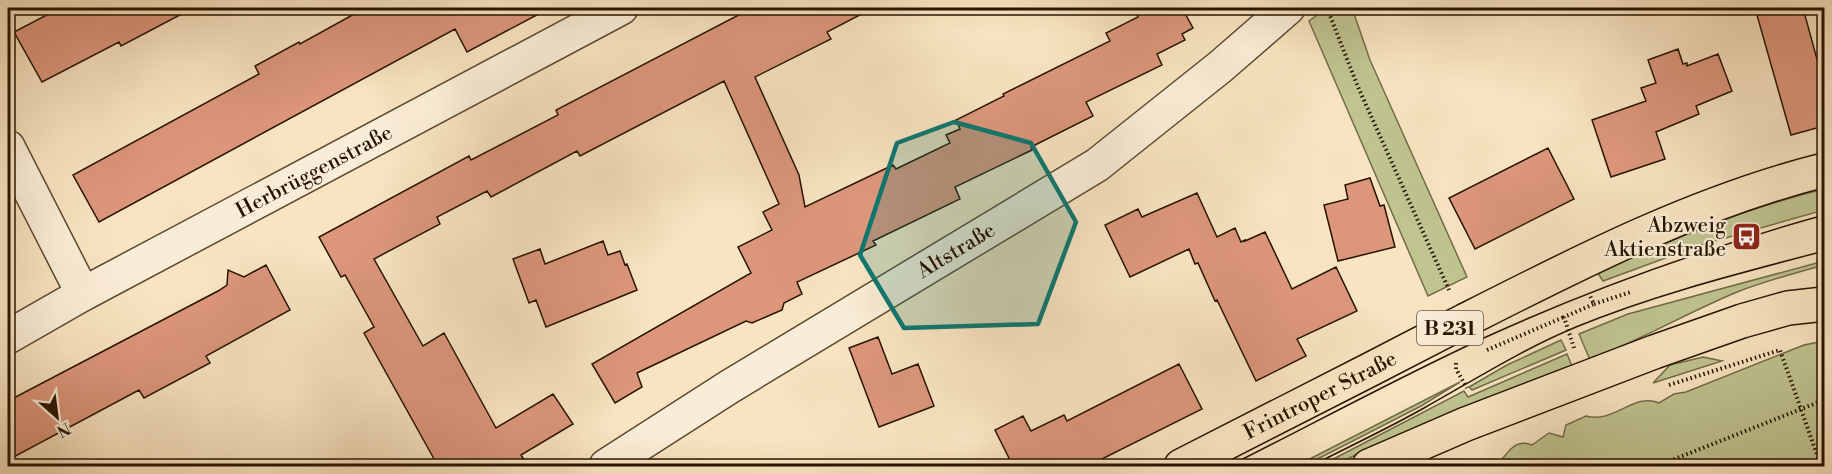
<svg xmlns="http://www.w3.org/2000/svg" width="1832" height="474" viewBox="0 0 1832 474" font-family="'Libre Bodoni',serif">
	<rect width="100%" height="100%" fill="#f8e4c1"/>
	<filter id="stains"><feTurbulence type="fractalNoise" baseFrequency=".00333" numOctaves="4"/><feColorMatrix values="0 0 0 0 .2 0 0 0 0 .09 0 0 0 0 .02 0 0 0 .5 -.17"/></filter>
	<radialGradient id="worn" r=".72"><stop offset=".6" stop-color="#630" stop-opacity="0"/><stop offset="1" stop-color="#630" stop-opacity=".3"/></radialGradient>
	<!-- green -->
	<path fill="#bfc491" stroke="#736c48" stroke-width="1.5" d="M1327 8H1352L1370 60 1467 277 1428 296 1309 21Z
		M1824 189V210L1701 245 1603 281 1597 272C1671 238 1746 208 1824 189Z
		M1824 261V265C1795 273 1765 281 1737 292 1687 313 1640 340 1590 360L1579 334 1628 314Z
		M1561 340 1566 350 1472 390 1469 387 1507 365Z
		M1824 341V466H1465L1471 462 1478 464 1487 460 1495 465C1508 457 1512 437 1532 445L1549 433 1563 437 1566 425 1586 416C1614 424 1634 392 1659 403L1674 394 1686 392 1804 345Z
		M1567 354 1572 366 1371 448 1332 466H1320L1464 391 1468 397Z
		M1703 357 1722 361 1653 383 1670 365Z
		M1460 382 1421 406 1304 466H1296Z"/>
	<!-- building -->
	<path fill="#dc967c" stroke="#271400" stroke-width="1.5" d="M60 8H193L121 46 119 42 42 82 14 32Z
		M365 8H550L467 52 455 29 99 222 73 175 259 74 255 66 299 42 300 44Z
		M752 8H873L827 32 831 39 755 77 799 175 805 207 893 165 896 169 950 143 946 135 960 129 956 120 1004 96 1003 94 1110 41 1106 33 1138 17 1133 8H1182L1193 28 1182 34 1185 40 1157 54 1162 65 1086 102 1093 116 1031 147 1032 150 955 187 960 199 873 241 876 245 797 282 802 294 784 303 782 310 752 323 746 321 637 373 642 387 615 403 592 364 751 273 738 247 772 230 763 212 779 204 724 81 580 156 577 151 491 197 487 191 437 217 440 224 374 259 423 346 444 333 496 428 553 394 573 424 521 455 528 466H438L364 333 374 327 345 275 341 277 319 237 469 156 471 160 558 115 556 110Z
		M1755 8H1803L1824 85V126L1791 135Z
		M1678 49 1683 64 1687 63V66L1718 54 1732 91 1696 106 1699 114 1656 132 1665 159 1611 177 1592 120 1646 101 1641 88 1656 83 1648 60Z
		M1548 148 1574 199 1475 249 1449 198Z
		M1370 178 1380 206 1384 205 1395 247 1338 261 1324 205 1348 199 1345 185Z
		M1197 193 1217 237 1235 228 1241 242 1245 240V241L1265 232 1292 289 1336 267 1357 311 1297 339 1306 356 1256 381 1217 300 1215 301 1198 263 1195 264 1189 249 1130 277 1105 225 1138 209 1142 217Z
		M603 241 608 255 620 251 625 265 627 264 637 290 546 327 536 300 529 303 513 259 540 249 545 264Z
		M266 265 290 310 206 356 210 363 144 398 139 390 8 460V401L218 291 227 285 228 270 244 277Z
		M878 337 892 374 918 364 934 406 879 427 849 348Z
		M1179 364 1202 409 1088 466H1013L995 430 1023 416 1031 431 1064 415 1067 421Z"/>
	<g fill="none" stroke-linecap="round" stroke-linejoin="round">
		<defs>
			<g id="minor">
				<path d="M8 147 83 294"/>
				<path id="s1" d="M8 337 83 294 621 8"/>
				<path id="s2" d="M606 466 729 387 1097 165 1220 67 1288 8"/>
			</g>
			<g id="primary">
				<path id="s3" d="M1181 466C1275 418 1370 370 1464 321 1580 262 1697 202 1824 170"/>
				<path d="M1369 466 1466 424 1654 352 1742 321 1788 308 1824 304"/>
			</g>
		</defs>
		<!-- minor casing -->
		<use href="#minor" stroke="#5b4830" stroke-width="36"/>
		<!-- primary casing -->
		<use href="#primary" stroke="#271400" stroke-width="36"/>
		<!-- path -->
		<path stroke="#271400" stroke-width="4" stroke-dasharray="1.5 3" stroke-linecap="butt" d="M1327 8 1358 87 1449 290
			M1594 304 1631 292
			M1574 348 1564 317 1594 304 1589 294
			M1487 350 1564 317
			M1456 363V369L1467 388
			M1669 385 1780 350 1821 466
			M1657 466 1824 400"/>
		<!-- minor -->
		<use href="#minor" stroke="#faedd7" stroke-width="33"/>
		<!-- primary -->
		<use href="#primary" stroke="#f8e4c1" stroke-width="33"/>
		<!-- tram -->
		<path stroke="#271400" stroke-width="1.5" d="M1229 466C1315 423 1399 377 1486 337 1596 287 1709 247 1824 215
			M1311 466C1348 447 1387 429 1424 408 1474 380 1523 349 1576 327 1656 294 1741 273 1824 251"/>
	</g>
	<!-- marked area -->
	<path fill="#0f766e" fill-opacity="0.2" stroke="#0f766e" stroke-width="4.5" stroke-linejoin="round" d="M954 122 1031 143 1076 222 1038 324 904 328 860 255 897 143Z"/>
	<!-- icons -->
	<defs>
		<symbol id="bus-square" viewBox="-11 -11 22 22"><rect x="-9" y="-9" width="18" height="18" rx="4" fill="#8f2418" stroke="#faedd7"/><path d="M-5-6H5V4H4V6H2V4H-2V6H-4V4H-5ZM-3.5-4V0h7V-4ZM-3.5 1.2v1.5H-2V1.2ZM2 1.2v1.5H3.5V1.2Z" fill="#fff"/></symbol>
	</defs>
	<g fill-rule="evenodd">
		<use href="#bus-square" x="1730" y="220" width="33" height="33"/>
	</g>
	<g text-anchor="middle" stroke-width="4.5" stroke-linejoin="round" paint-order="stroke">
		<!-- shield labels -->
		<rect fill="#faedd7" stroke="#665540" stroke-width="1.5" x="1417" y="311" width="66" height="34" rx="4.5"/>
		<g font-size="20" font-weight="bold" fill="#271400">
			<text x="1450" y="335">B 231</text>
		</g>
		<!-- street labels -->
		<g font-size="21" fill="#271400" stroke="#faedd7">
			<text dy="7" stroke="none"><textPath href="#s1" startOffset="348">Herbrüggenstraße</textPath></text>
			<text dy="7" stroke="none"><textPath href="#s2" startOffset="411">Altstraße</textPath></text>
			<text dy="7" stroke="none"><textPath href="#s3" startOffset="156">Frintroper Straße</textPath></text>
		</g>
		<!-- poi labels -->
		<g font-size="21" fill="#271400" stroke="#faedd7" text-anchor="end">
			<text x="1726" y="232">Abzweig<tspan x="1726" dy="24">Aktienstraße</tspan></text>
		</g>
	</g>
	<!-- margin -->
	<rect width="1832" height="474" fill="none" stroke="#f8e4c1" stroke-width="30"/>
	<rect x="9" y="9" width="1814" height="456" fill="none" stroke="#271400" stroke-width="3"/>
	<rect x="15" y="15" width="1802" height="444" fill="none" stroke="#271400" stroke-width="1.5"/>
	<!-- north arrow -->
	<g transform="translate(57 417) rotate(152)" stroke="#faedd7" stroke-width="4.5" paint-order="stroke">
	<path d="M0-4.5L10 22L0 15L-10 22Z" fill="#271400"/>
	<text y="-9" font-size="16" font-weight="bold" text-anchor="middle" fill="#271400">N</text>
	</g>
	<rect width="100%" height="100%" filter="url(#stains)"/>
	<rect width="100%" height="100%" fill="url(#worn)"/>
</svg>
